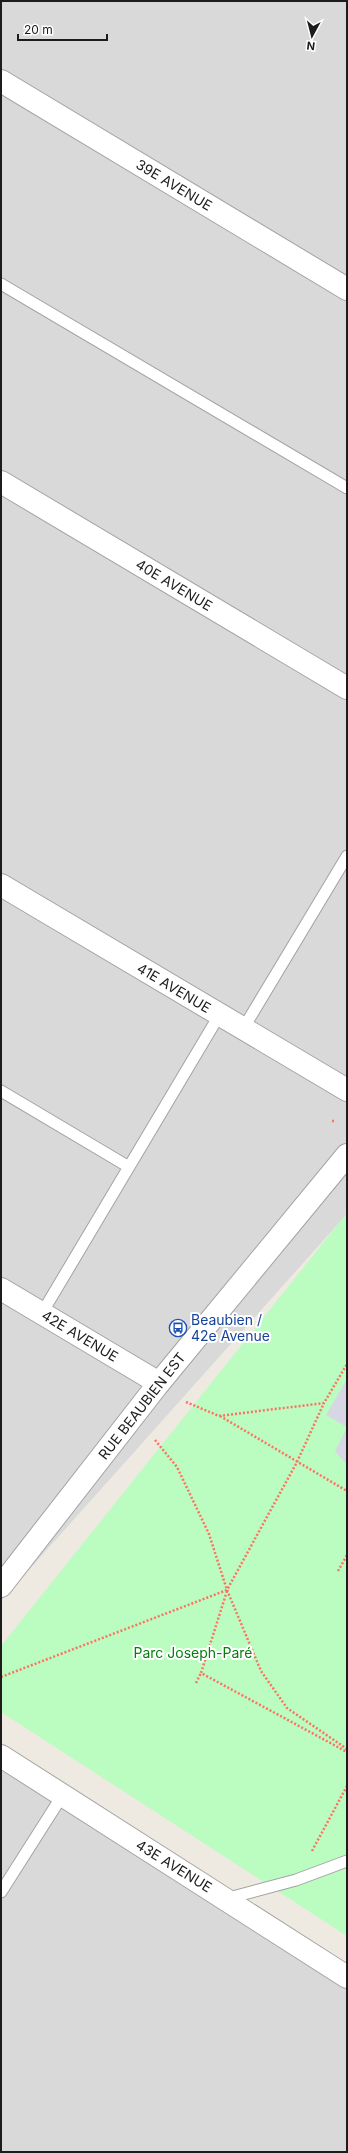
<svg xmlns="http://www.w3.org/2000/svg" width="348" height="2153" viewBox="0 0 348 2153" font-family="Inter,sans-serif">
	<rect width="100%" height="100%" fill="#eeeae1"/>
	<!-- residential -->
	<path fill="#dad9d9" d="M1 1H347V1214L1 1601Z
		M1 1756 347 1977V2152H1Z"/>
	<!-- park -->
	<path fill="#bbfcc0" d="M347 1213V1936L1 1712V1646Z"/>
	<!-- plaza -->
	<path fill="#d6d6e4" d="M347 1379V1427L326 1415Z
		M347 1428V1465L335 1451Z"/>
	<g fill="none" stroke-linecap="round" stroke-linejoin="round">
		<defs>
			<path id="service" d="M1 284 347 488
				M243 1029 347 856
				M1 1091 129 1167
				M42 1313 220 1014
				M1 1892 62 1796
				M225 1899 296 1880 347 1861"/>
			<path id="minor" d="M1 81 347 289
				M1 482 347 688
				M1 885 347 1090
				M1 1289 159 1383
				M1 1756 347 1977"/>
			<path id="tertiary" d="M1 1586 159 1383 347 1155"/>
		</defs>
		<!-- service casing -->
		<use href="#service" stroke="#a3a3a3" stroke-width="13"/>
		<!-- minor casing -->
		<use href="#minor" stroke="#a3a3a3" stroke-width="24"/>
		<!-- tertiary casing -->
		<use href="#tertiary" stroke="#a3a3a3" stroke-width="24"/>
		<!-- path -->
		<path stroke="#ff7162" stroke-width="2.5" stroke-dasharray="2 2" stroke-linecap="butt" d="M332 1121H335
			M186 1402 219 1416 324 1403 347 1364
			M220 1416 347 1491
			M155 1440 177 1467 209 1534 227 1590 261 1671 287 1708 347 1749
			M338 1571 347 1555
			M227 1591 201 1673 347 1752
			M1 1677 227 1590 297 1462 324 1403
			M196 1683 201 1673
			M312 1851 347 1786"/>
		<!-- service -->
		<use href="#service" stroke="#fff" stroke-width="11"/>
		<!-- minor -->
		<use href="#minor" stroke="#fff" stroke-width="22"/>
		<!-- tertiary -->
		<use href="#tertiary" stroke="#fff" stroke-width="22"/>
	</g>
	<!-- icons -->
	<defs>
		<symbol id="bus-ring" viewBox="-11 -11 22 22"><circle r="9.5" fill="#fff" stroke="#1a4fb4" stroke-width="1.5"/><path d="M-5-6H5V4H4V6H2V4H-2V6H-4V4H-5ZM-3.5-4V0h7V-4ZM-3.5 1.2v1.5H-2V1.2ZM2 1.2v1.5H3.5V1.2Z" fill="#1a4fb4"/></symbol>
	</defs>
	<g fill-rule="evenodd">
		<use href="#bus-ring" x="168" y="1318" width="20" height="20"/>
	</g>
	<g text-anchor="middle" stroke-width="4" stroke-linejoin="round" paint-order="stroke">
		<!-- street labels -->
		<g font-size="14" fill="#1c1c1c" stroke="#fff">
			<text transform="translate(174 185) rotate(31)" y="5">39E AVENUE</text>
			<text transform="translate(174 585) rotate(31)" y="5">40E AVENUE</text>
			<text transform="translate(174 988) rotate(31)" y="5">41E AVENUE</text>
			<text transform="translate(80 1336) rotate(31)" y="5">42E AVENUE</text>
			<text transform="translate(142 1406) rotate(-52)" y="5">RUE BEAUBIEN EST</text>
			<text transform="translate(174 1866) rotate(32)" y="5">43E AVENUE</text>
		</g>
		<!-- transit labels -->
		<g font-size="14" fill="#164399" stroke="#fff" text-anchor="start">
			<text x="191" y="1325">Beaubien /<tspan x="191" dy="16">42e Avenue</tspan></text>
		</g>
		<!-- park labels -->
		<g font-size="14" fill="#067e10" stroke="#fff">
			<text x="193" y="1658">Parc Joseph-Paré</text>
		</g>
	</g>
	<!-- border -->
	<rect width="348" height="2153" fill="none" stroke="#1c1c1c" stroke-width="4"/>
	<!-- north arrow -->
	<g transform="translate(312 36) rotate(187)" stroke="#ffffff" stroke-width="3" paint-order="stroke">
	<path d="M0-3L7 15L0 10L-7 15Z" fill="#1c1c1c"/>
	<text y="-6" font-size="11" font-weight="bold" text-anchor="middle" fill="#1c1c1c">N</text>
	</g>
	<!-- scale -->
	<path d="M18 34v6h89v-6" fill="none" stroke="#1c1c1c" stroke-width="2"/>
	<text x="24" y="34" font-size="12" fill="#1c1c1c" stroke="#ffffff" stroke-width="3" paint-order="stroke">20 m</text>
</svg>
